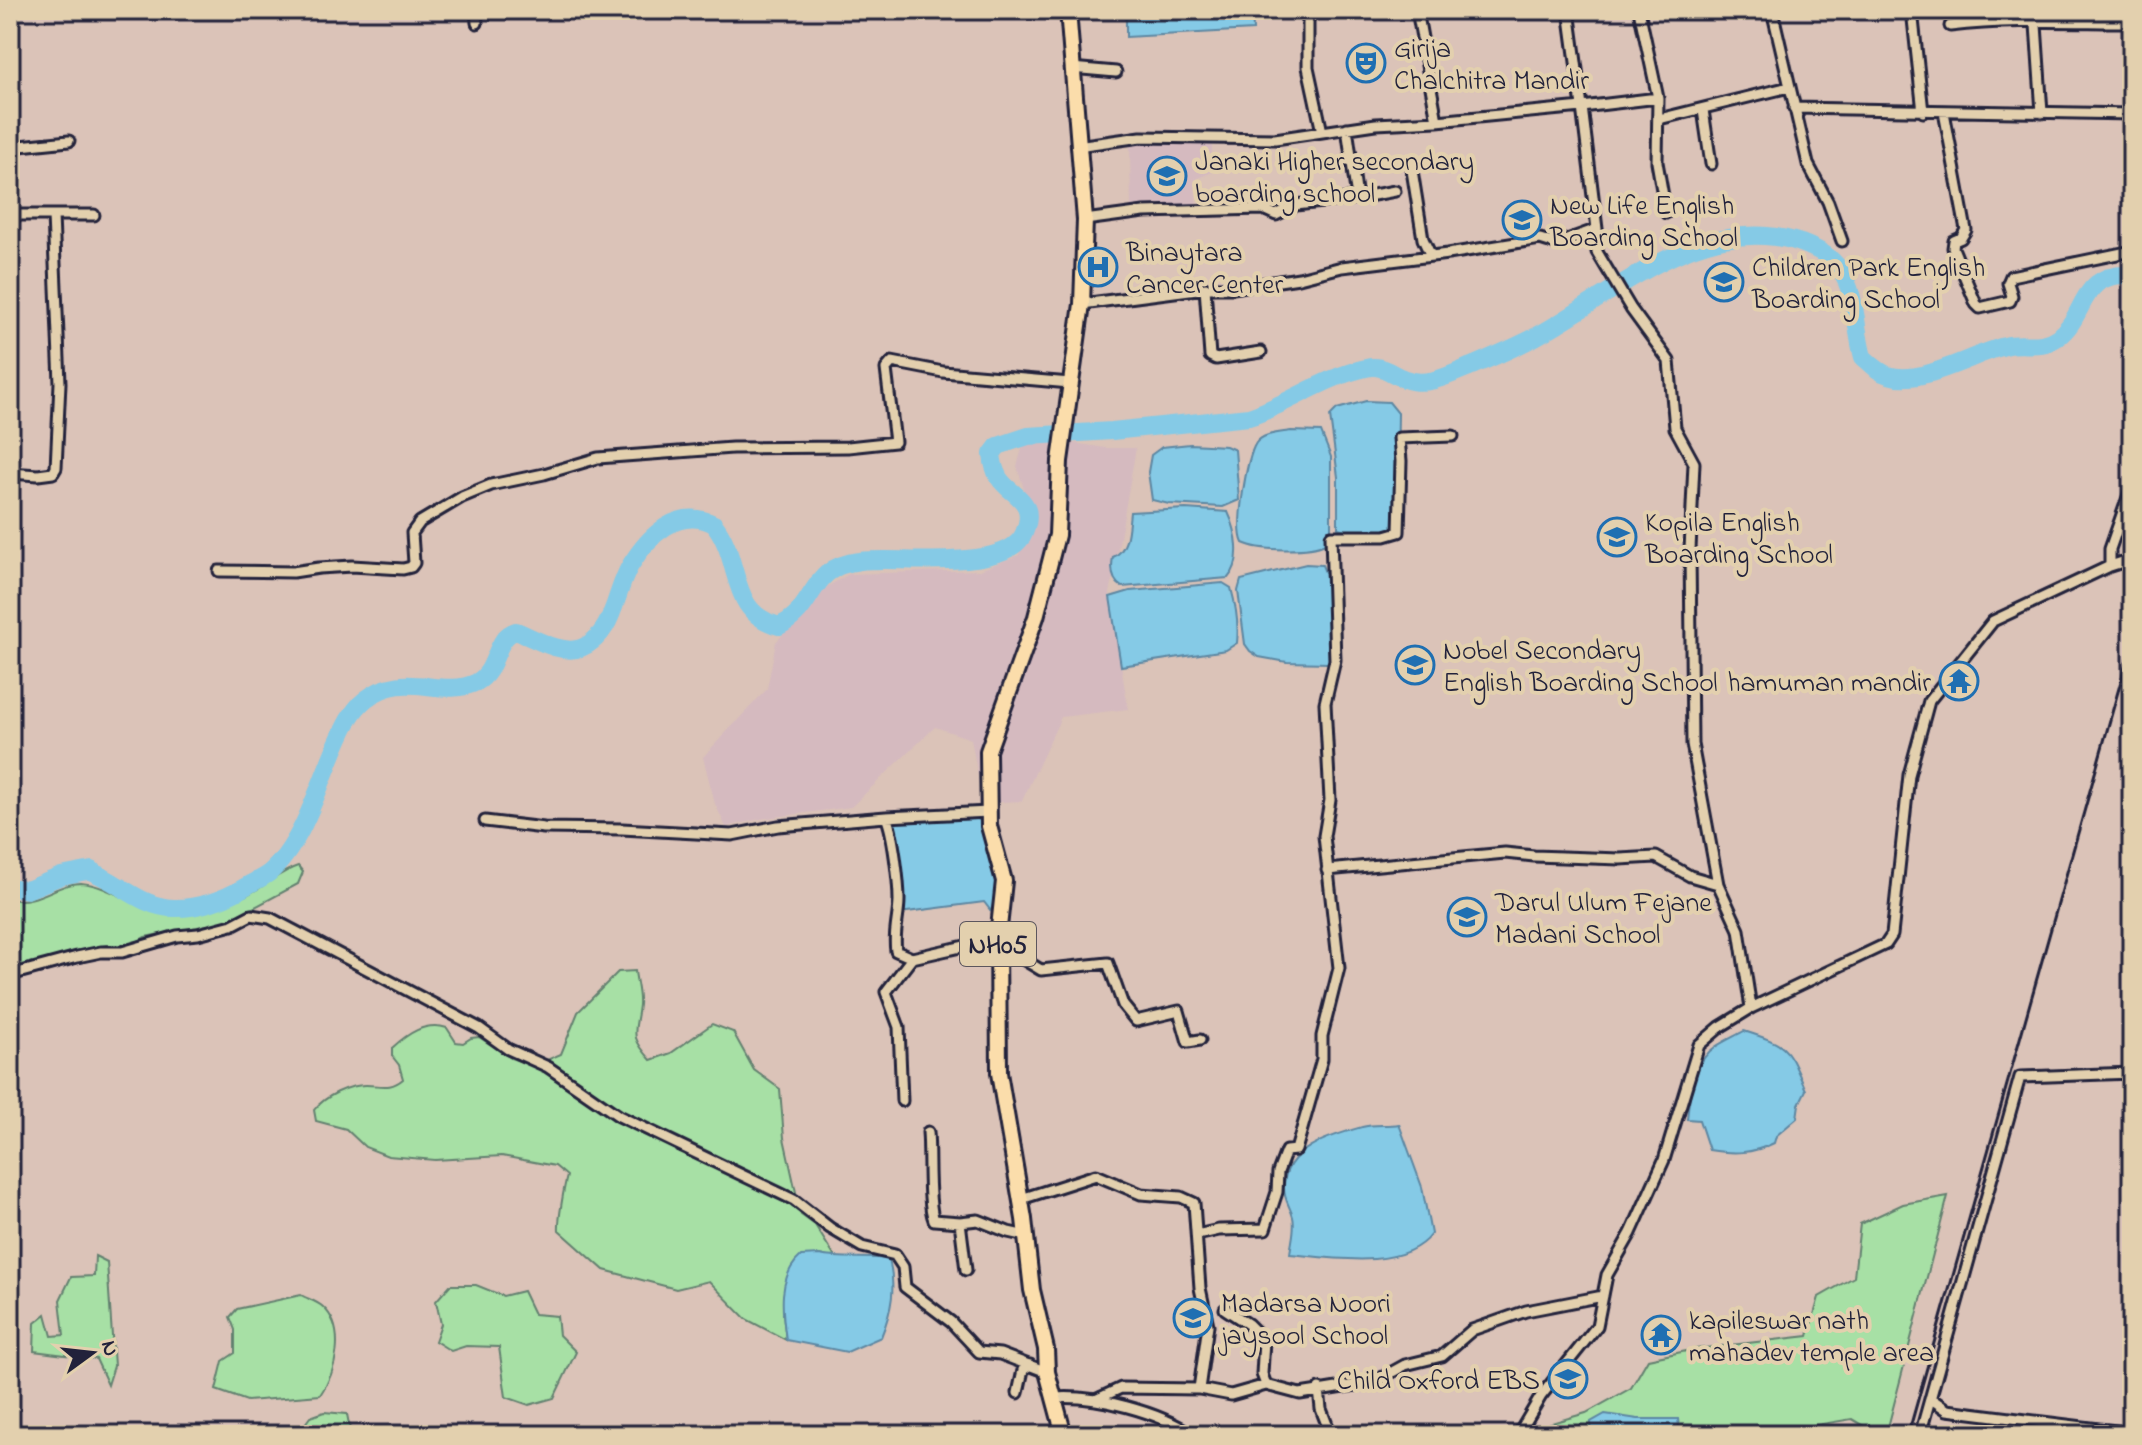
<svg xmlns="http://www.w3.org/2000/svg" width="2142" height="1445" viewBox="0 0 2142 1445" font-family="'Indie Flower',sans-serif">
	<rect width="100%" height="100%" fill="#dbc3b8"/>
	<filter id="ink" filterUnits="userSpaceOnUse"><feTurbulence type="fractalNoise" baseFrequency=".0125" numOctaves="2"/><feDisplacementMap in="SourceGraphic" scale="16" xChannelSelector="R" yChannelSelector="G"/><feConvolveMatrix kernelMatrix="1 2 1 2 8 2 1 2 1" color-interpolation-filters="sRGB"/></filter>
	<g filter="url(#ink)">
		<!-- built -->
		<path fill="#d5babf" d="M1151 142H1212V172L1194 180 1197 206 1131 210 1130 145Z
			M1036 437 1105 448H1136L1110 594 1128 709 1061 717 1022 801 983 803 971 739 935 727 851 807 760 819 726 827 715 804 703 757 767 689 776 642 825 588 849 574 980 570 1019 555 1031 513 1017 466 1025 439Z"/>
		<!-- green -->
		<path fill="#a7e0a5" stroke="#648170" stroke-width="2" d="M298 866 303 872 298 884 229 921 145 937 129 946 106 945 17 968 10 975V899C37 905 57 883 81 883 108 885 135 907 162 913 185 918 235 903 256 890 270 882 282 871 298 866Z
			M635 971C636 981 640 994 639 1005 636 1034 628 1034 651 1060L671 1053 712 1024 733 1032 754 1070 780 1089 784 1138 801 1215 815 1225 836 1259 819 1255 783 1314 786 1340 746 1319 709 1281 676 1289 604 1270 559 1230C558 1221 564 1187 567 1176L555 1166 502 1156 435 1160 388 1156 365 1147 346 1129 316 1121 314 1110C325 1096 348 1085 366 1085 381 1085 390 1090 403 1079L399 1065 392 1056V1048C407 1034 425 1021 447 1028L456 1042 463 1043 471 1038 479 1037 511 1058 533 1066 561 1054 578 1012 618 972Z
			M1948 1196 1886 1435H1879L1852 1419 1757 1435H1541V1426L1586 1413 1631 1388 1648 1359 1696 1349 1808 1336 1819 1297 1854 1277 1860 1224 1903 1204Z
			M95 1256 107 1262 114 1366 108 1385 96 1359 34 1351 35 1323 46 1314 52 1336 64 1335 60 1300 71 1277 94 1276Z
			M450 1285H476L503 1296 523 1291 534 1314 557 1316 559 1335 576 1352 554 1398 529 1405 506 1397 499 1347 466 1346 451 1351 435 1341 441 1324 436 1301Z
			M301 1295C308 1299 318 1302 323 1307 347 1329 336 1373 320 1395L247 1401 216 1390 223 1361 235 1353V1330L230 1317 237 1309Z
			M324 1412 347 1414 351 1435H297L310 1417Z"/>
		<!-- water -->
		<path fill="#85cae6" stroke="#5d87a2" stroke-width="2" d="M1126 10H1252L1253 30 1126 37Z
			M1366 401 1389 402 1398 413 1396 526C1385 539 1353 532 1338 528V477L1330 416 1337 409Z
			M1291 431 1321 432 1331 457V529L1325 544C1309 552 1260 551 1243 543 1235 528 1246 458 1256 443 1263 433 1280 433 1291 431Z
			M1190 444 1226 446 1235 450 1239 500 1223 507 1169 504 1152 500 1148 472 1151 455 1162 447Z
			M1186 509 1228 512C1237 531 1243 562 1228 578L1122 587C1112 581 1111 568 1113 557 1129 550 1128 528 1130 512Z
			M1306 564 1322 565 1327 577 1330 657 1328 663 1287 662 1259 657 1250 651 1245 644 1238 591 1241 580Z
			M1223 583 1231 588C1236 606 1239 624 1237 643L1226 650 1121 666 1110 597 1130 591Z
			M972 816 985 823 1001 876 991 911 984 902 899 913V863L894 822 898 819Z
			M1744 1031C1791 1046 1787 1048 1806 1090L1799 1104 1797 1118 1776 1136 1774 1143C1752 1154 1733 1154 1709 1150L1699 1120 1687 1119C1689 1096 1694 1061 1715 1047 1724 1041 1735 1036 1744 1031Z
			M1399 1124 1422 1187 1431 1234C1404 1271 1331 1258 1290 1254 1291 1243 1296 1228 1293 1217 1290 1206 1284 1200 1284 1188 1283 1149 1330 1136 1362 1127 1374 1124 1387 1126 1399 1124Z
			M819 1255C842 1260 866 1256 889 1259 896 1287 892 1310 881 1337L847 1352 786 1340C782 1311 777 1277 801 1256Z
			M1605 1414 1638 1419H1678L1680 1435H1589L1591 1422Z"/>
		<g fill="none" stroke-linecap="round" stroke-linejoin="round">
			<!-- river -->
			<path stroke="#85cae6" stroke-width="18" d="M10 887 27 890 61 876 92 870 90 871C118 881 141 907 173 908 196 909 223 900 243 888 251 883 261 879 269 873 302 846 320 782 337 744 344 728 352 710 366 699 406 668 440 700 477 682 498 671 494 637 516 631 534 638 561 655 581 648 615 634 614 593 630 566 648 536 678 506 714 524 743 561 727 612 779 626 819 607 806 567 860 561 896 556 1008 573 1024 533 1038 499 1011 497 999 478 994 470 993 463 992 454L998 446 1028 436 1112 431 1249 417C1289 404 1324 377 1366 368 1383 364 1390 374 1405 379 1428 388 1453 373 1474 365 1495 356 1516 347 1535 337 1615 294 1704 210 1801 243 1817 249 1830 255 1840 270 1857 294 1855 329 1863 357 1871 364 1878 372 1888 375 1921 386 1972 354 2005 346 2024 341 2040 350 2058 337 2088 315 2078 272 2132 275"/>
			<defs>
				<path id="street" d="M476 10 477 23
					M1308 10V67L1322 132
					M1417 10 1437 121
					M1639 10 1658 98 1657 162 1666 213
					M1772 10 1808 164 1828 202 1842 241
					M1912 10 1923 112
					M2035 10 2042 113
					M1950 26C2011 19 2071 22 2132 22
					M1071 68 1116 72
					M1658 98 1582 107 1597 229V252L1631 309 1669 361 1675 428 1694 463 1690 550 1692 744 1718 884 1739 930 1751 1008 1886 944 1892 935 1909 775 1929 701 1993 621 2110 566 2132 559
					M1794 108 2132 114
					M1703 110 1711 164
					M1944 112 1966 230 1961 238 1954 241 1953 248 1976 304 1980 308 2010 301 2012 296 2008 283 2011 276 2132 251
					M1659 119 1789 87
					M1077 146 1141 137 1275 139 1376 124 1437 121 1582 107 1569 10
					M10 147 69 141
					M1411 164 1423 239 1431 256
					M1357 198 1395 191
					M10 215H94
					M1085 220 1144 212 1263 209 1276 215 1296 205 1357 198 1347 128
					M1205 288 1210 356 1216 359 1261 352
					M1082 304 1205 288H1233L1299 278 1342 267 1448 254 1540 239 1556 244 1597 229
					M10 473 38 475 53 473 56 468 60 383 53 216
					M2110 566V549L2132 486
					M219 571 293 572 319 568 352 566 403 569 411 567 414 563 412 533 420 522 462 497 491 485 544 474 598 458 732 448 848 447 895 442 886 369 892 362 943 372 1070 383
					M989 812 886 817C893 831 899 883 899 900 899 918 893 933 896 951L912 958 978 943 998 944 1041 970 1108 963 1123 1005 1136 1021 1179 1011 1188 1042 1200 1040
					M485 821 544 828 622 829 732 835 778 826 886 817
					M1327 870 1505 853 1534 856 1620 859 1656 857 1690 876 1718 884
					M14 974 77 957 101 952H122L177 936 198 934 232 925 251 915 270 918 479 1028 508 1049 548 1067 619 1116 794 1200 830 1228 862 1247 895 1255 903 1267 905 1287 951 1322 979 1352 1000 1354 1047 1372
					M902 1101 899 1027 886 992 912 958
					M928 1132C930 1154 927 1203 934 1220L960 1222 978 1220 1008 1232 1026 1236
					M1021 1199 1096 1175 1141 1194 1181 1197 1194 1203 1200 1288 1208 1325 1199 1389
					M960 1222 966 1270
					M1197 1235 1219 1230 1265 1229 1277 1192 1278 1172 1286 1151 1296 1150 1322 1059V1036L1339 968 1324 836 1330 800 1325 703 1335 660 1331 536H1385L1399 532 1401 461 1399 438 1453 436
					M1225 1309 1248 1324 1264 1340 1262 1374 1266 1385
					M1319 1389 1321 1409 1331 1435
					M1018 1393 1023 1370 1030 1365
					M1055 1398C1096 1395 1159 1412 1193 1435
					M1930 1398 1947 1410 2132 1433
					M1095 1400 1121 1388 1199 1389 1231 1395 1266 1385 1300 1394 1374 1382 1405 1365 1442 1356 1472 1330 1526 1311 1603 1296
					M1518 1435 1541 1396 1597 1326 1607 1275 1631 1233 1664 1160 1699 1045 1720 1027 1751 1008
					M1920 1435 2020 1077 2132 1073"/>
				<path id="primary" d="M1064 1435 1047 1372 1046 1349 1032 1290 1024 1219 999 1073 998 937 1004 881 989 826 988 751 1036 617 1057 535 1060 461 1082 304 1085 220 1068 10"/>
			</defs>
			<!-- street casing -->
			<use href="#street" stroke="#22223b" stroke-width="15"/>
			<!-- primary casing -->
			<use href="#primary" stroke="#22223b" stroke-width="20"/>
			<!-- street -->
			<use href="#street" stroke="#e3d0ae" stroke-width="9"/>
			<!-- primary -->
			<use href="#primary" stroke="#fbddab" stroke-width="14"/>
			<!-- rail -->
			<path stroke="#22223b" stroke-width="3" d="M1908 1435 2132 642"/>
		</g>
	</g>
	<!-- icons -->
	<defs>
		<symbol id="theatre-ring" viewBox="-11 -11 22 22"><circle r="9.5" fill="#e3d0ae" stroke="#1f6fb2" stroke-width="1.5"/><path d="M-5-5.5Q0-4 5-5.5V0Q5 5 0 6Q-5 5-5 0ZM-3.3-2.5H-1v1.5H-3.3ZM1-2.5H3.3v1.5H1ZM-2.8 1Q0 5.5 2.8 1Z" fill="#1f6fb2"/></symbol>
		<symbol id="school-ring" viewBox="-11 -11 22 22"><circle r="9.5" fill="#e3d0ae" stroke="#1f6fb2" stroke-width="1.5"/><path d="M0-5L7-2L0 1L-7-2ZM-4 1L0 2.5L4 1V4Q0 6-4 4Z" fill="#1f6fb2"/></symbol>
		<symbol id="hospital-ring" viewBox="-11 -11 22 22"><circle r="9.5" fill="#e3d0ae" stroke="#1f6fb2" stroke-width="1.5"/><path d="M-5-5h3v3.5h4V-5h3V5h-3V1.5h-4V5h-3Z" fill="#1f6fb2"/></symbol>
		<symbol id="temple-ring" viewBox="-11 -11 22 22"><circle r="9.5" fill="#e3d0ae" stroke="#1f6fb2" stroke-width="1.5"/><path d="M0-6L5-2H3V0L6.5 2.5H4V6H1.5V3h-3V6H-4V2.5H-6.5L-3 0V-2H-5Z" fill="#1f6fb2"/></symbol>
	</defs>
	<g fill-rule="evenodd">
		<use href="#theatre-ring" x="1344" y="41" width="44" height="44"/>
		<use href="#school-ring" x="1145" y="154" width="44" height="44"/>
		<use href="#school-ring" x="1500" y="198" width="44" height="44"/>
		<use href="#hospital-ring" x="1076" y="245" width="44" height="44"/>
		<use href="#school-ring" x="1702" y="260" width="44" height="44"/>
		<use href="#school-ring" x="1595" y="515" width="44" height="44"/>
		<use href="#school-ring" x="1393" y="643" width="44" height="44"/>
		<use href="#temple-ring" x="1937" y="659" width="44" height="44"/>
		<use href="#school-ring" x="1445" y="895" width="44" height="44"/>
		<use href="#school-ring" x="1171" y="1296" width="44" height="44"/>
		<use href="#temple-ring" x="1639" y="1313" width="44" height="44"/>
		<use href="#school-ring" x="1546" y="1357" width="44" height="44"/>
	</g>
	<g text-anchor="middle" stroke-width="8" stroke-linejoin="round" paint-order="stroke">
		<!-- shield labels -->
		<rect fill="#e3d0ae" stroke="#5c565e" stroke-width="2" x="960" y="922" width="76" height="44" rx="6"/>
		<g font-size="26" font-weight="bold" fill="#22223b">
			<text x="998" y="953">NH05</text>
		</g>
		<!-- poi labels -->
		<g font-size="28" fill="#22223b" stroke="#e3d0ae" text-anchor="start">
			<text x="1394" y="57">Girija<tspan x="1394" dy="32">Chalchitra Mandir</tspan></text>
			<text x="1195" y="170">Janaki Higher secondary<tspan x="1195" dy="32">boarding school</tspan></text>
			<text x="1550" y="214">New Life English<tspan x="1550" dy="32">Boarding School</tspan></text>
			<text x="1126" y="261">Binaytara<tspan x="1126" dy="32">Cancer Center</tspan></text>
			<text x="1752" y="276">Children Park English<tspan x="1752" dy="32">Boarding School</tspan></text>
			<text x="1645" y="531">Kopila English<tspan x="1645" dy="32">Boarding School</tspan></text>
			<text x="1443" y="659">Nobel Secondary<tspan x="1443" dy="32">English Boarding School</tspan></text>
			<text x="1931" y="691" text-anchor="end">hamuman mandir</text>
			<text x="1495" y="911">Darul Ulum Fejane<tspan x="1495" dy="32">Madani School</tspan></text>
			<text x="1221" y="1312">Madarsa Noori<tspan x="1221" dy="32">jaysool School</tspan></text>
			<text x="1689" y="1329">kapileswar nath<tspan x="1689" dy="32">mahadev temple area</tspan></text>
			<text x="1540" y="1389" text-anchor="end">Child Oxford EBS</text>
		</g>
	</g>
	<!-- margin -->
	<rect width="2142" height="1445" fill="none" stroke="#e3d0ae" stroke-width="40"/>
	<rect x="20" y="20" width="2102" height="1405" fill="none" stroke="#22223b" stroke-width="3" filter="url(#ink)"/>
	<!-- north arrow -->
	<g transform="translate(92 1353) rotate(75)" stroke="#e3d0ae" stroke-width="6" paint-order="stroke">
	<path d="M0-6L14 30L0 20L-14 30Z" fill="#22223b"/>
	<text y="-12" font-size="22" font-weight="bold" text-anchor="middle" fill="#22223b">N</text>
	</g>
</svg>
